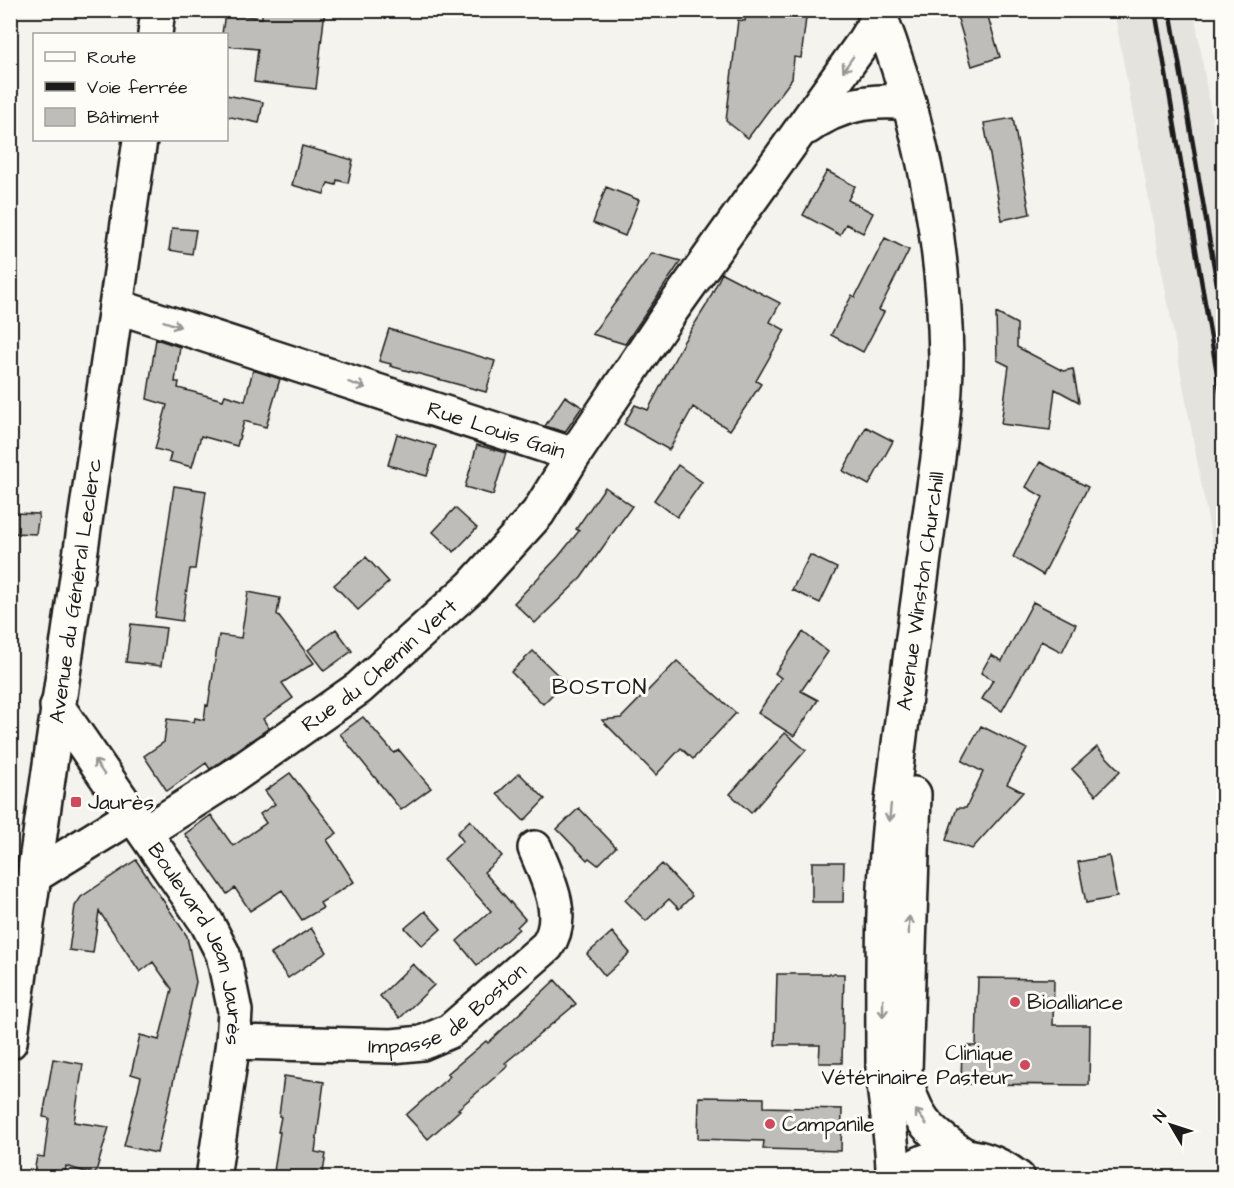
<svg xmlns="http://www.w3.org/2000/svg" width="1234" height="1188" viewBox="0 0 1234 1188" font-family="'Architects Daughter',sans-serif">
	<rect width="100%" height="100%" fill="#f4f3ee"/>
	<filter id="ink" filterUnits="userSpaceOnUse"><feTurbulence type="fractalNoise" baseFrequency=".0167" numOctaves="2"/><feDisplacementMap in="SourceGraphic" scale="12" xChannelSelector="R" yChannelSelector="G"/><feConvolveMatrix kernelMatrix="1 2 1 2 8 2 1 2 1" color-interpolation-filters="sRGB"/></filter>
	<g filter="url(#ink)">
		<!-- built -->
		<path fill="#e4e3de" d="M1114 11H1194L1223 185V601Z"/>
		<!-- building -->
		<path fill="#bebdba" stroke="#1c1c1c" stroke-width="1.5" d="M262 10H325L316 89 254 82 258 49 226 46V34H222L225 13 262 18Z
			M747 10H807L801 58 794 57 792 79 748 138 726 121 738 20 745 21Z
			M975 10H986L1000 57 972 66 957 16Z
			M226 95 263 102 259 123 226 116Z
			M1013 118 1030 214 1002 220 984 123Z
			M302 146 353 160 348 183 337 180 336 185 328 183 324 194 292 185Z
			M827 171 855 186 848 200 873 213 863 233 846 224 840 235 803 215Z
			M606 187 639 200 625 236 593 223Z
			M172 228 196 230 192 254 169 250Z
			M885 238 909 250 879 310 884 312 863 352 831 335 852 295 855 297Z
			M652 253 681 261 625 344 592 334Z
			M722 273 780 303 770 322 785 330 756 381 761 384 730 430 693 407 669 450 624 424 635 405 648 410 684 341 706 306Z
			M996 313 1017 324V347L1063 371 1073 369 1079 402 1055 389 1050 430 1001 424 1009 366 997 360Z
			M389 329 495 361 486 392 390 366 391 364 379 361Z
			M156 339 180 347 175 382H179L178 388 223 400 225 395 245 401 253 370 280 379 266 427 244 421 237 446 201 436 192 467 169 461 171 453 155 449 167 405 147 399Z
			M565 396 582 407 565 432 545 426Z
			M866 427 893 441 869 485 843 471Z
			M397 434 436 446 427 476 388 465Z
			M477 445 506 453 493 495 465 487Z
			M1040 462 1088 487 1043 575 1013 557 1043 497 1026 487Z
			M678 465 702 482 677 517 654 500Z
			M174 486 206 491 195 569H190L182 621 155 617Z
			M605 487 632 506 581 578 535 623 514 603 558 557 579 531 576 529Z
			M455 508 477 528 454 552 433 532Z
			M14 513 39 514 36 534 13 533Z
			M810 555 837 568 820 603 792 590Z
			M366 557 389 582 358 610 334 585Z
			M248 592 280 598 277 614 314 663 282 683 293 698 263 719 269 728 210 769 206 763 167 791 144 756 164 742 167 719 194 722 195 718 204 720 206 705 208 706 219 635 241 638Z
			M1033 602 1076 624 1062 652 1041 641 1002 711 982 699 993 680 981 673 991 655 1002 661Z
			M131 624 166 628 161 666 126 662Z
			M336 629 352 651 324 671 308 650Z
			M803 632 828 652 801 691 818 700 794 736 758 713 781 678 775 673Z
			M533 651 565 682 543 704 511 672Z
			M677 661 736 713 693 759 681 748 656 775 602 720 621 718Z
			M363 717 394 753 399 750 431 788 401 810 340 734Z
			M981 726 1027 749 1007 784 1023 792 972 849 946 840 957 808H966L983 772 962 761Z
			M785 733 806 750 751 813 730 794Z
			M1097 747 1120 771 1096 795 1072 769Z
			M290 773 337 833 327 840 354 882 320 903 323 908 302 920 282 890 250 911 235 888 227 894 185 834 211 815 233 846 266 823 260 814 275 804 265 791Z
			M519 773 545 799 524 821 497 794Z
			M579 808 616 847 598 865 589 858 587 860 557 829Z
			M470 820 502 856 484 872 525 919 517 927 519 929 477 965 457 941 491 911 444 859 463 841 457 833Z
			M1109 856 1117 897 1086 903 1078 862Z
			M136 860 187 936 196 982 157 1153 124 1146 141 1077 131 1074 140 1035 159 1040 172 989 153 962 140 972 99 911 93 953 69 950 75 906 81 897Z
			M812 862H844L843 902H812Z
			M662 864 692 896 679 909 669 899 646 921 625 900Z
			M425 911 441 929 422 946 405 928Z
			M311 928 327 952 288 978 271 954Z
			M612 932 630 953 605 976 587 954Z
			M413 964 434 985 400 1018 380 996Z
			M777 974H844L842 1063H819L820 1045H775Z
			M978 978 1054 979 1053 1025H1090L1089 1085 961 1084 962 1046H976Z
			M555 980 576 1004 505 1063 508 1066 458 1109 460 1110 428 1139 406 1115 450 1076 447 1074 486 1041 488 1043Z
			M53 1059 83 1064 74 1122 109 1127 95 1175 66 1166 64 1178H33L37 1156 44 1157 49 1118 43 1117Z
			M284 1076 324 1082 315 1152 326 1154 322 1178H273L280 1132H278L281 1117 279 1116Z
			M699 1097 764 1098V1107L842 1109 841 1151 763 1149 764 1141 698 1139Z"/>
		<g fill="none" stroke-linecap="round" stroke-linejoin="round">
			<defs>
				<g id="minor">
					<path d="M808 127C838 104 872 99 909 103"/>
					<path id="s1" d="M116 306 574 455"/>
					<path id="s2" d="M57 706 207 923 223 954 235 1011 233 1042 213 1178"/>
					<path id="s3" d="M145 832 232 777 359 688 472 586 538 513 574 455 671 311 862 44 880 15"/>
					<path d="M34 876 133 815"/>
					<path id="s4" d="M233 1042 392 1046 422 1043 450 1031 547 946C568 916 547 878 535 848"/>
				</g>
				<g id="major">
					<path d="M878 10C921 121 944 239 946 358 946 417 935 477 927 535 915 624 902 713 892 802 881 891 883 982 883 1072 885 1107 894 1142 893 1178"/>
					<path d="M155 34 158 10"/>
					<path d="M914 794 905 1071C911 1115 928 1131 964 1155"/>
					<path id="s5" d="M10 1042 140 140"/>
					<path d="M898 1178C934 1147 981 1149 1018 1178"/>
				</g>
			</defs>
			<!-- minor casing -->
			<use href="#minor" stroke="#1c1c1c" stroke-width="38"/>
			<!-- major casing -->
			<use href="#major" stroke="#1c1c1c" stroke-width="38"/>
			<!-- minor -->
			<use href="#minor" stroke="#fdfcf7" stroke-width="33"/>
			<!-- major -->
			<use href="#major" stroke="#fdfcf7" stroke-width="33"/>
			<!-- rail -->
			<path stroke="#1c1c1c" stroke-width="4.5" d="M1155 10 1224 414
				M1170 10 1224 325"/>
		</g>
		<!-- one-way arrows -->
		<defs><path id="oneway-shaft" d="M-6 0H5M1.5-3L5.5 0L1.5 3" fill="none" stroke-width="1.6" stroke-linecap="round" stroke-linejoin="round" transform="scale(1.5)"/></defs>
		<g stroke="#989794">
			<use href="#oneway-shaft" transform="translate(848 64) rotate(125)"/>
			<use href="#oneway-shaft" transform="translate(172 324) rotate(18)"/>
			<use href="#oneway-shaft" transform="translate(357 385) rotate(18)"/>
			<use href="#oneway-shaft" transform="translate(99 767) rotate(-125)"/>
			<use href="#oneway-shaft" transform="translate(890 813) rotate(96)"/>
			<use href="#oneway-shaft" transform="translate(909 925) rotate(-89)"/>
			<use href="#oneway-shaft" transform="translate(883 1008) rotate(90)"/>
			<use href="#oneway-shaft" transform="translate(921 1117) rotate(-127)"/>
		</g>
	</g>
	<!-- markers -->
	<g fill="#d1495b" stroke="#fdfcf7" stroke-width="2">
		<rect x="70" y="796" width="12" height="12" rx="3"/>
		<circle cx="1015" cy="1002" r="6"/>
		<circle cx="1025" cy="1065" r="6"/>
		<circle cx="770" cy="1124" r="6"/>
	</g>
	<g text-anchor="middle" stroke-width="6" stroke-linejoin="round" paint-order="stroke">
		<!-- street labels -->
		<g font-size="21" fill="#1c1c1c" stroke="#fdfcf7">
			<text dy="7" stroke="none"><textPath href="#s1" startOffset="400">Rue Louis Gain</textPath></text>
			<text dy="7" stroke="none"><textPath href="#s5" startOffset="456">Avenue du Général Leclerc</textPath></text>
			<text transform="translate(920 591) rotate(-82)" y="7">Avenue Winston Churchill</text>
			<text dy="7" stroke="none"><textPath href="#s3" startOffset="288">Rue du Chemin Vert</textPath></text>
			<text dy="7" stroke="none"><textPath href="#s2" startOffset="280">Boulevard Jean Jaurès</textPath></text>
			<text dy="7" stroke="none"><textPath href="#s4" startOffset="226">Impasse de Boston</textPath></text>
		</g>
		<!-- poi labels -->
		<g font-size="21" fill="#1c1c1c" stroke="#fdfcf7" text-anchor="start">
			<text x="88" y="809">Jaurès</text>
			<text x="1027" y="1009">Bioalliance</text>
			<text x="1013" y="1060" text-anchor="end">Clinique<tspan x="1013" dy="24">Vétérinaire Pasteur</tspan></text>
			<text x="782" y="1131">Campanile</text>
		</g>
		<!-- neighbourhood labels -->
		<g font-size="22" letter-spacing="1.5" fill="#1c1c1c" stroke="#fdfcf7">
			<text x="600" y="694">BOSTON</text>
		</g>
	</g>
	<!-- margin -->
	<rect width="1234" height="1188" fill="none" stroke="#fdfcf7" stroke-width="36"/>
	<rect x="18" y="18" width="1198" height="1152" fill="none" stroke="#1c1c1c" stroke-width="2" filter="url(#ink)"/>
	<!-- legend -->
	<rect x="33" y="33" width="195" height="108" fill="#fdfcf7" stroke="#a3a29f" stroke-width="1.5"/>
	<rect x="45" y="52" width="30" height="9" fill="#fdfcf7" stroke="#a3a29f" stroke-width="1.5"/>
	<text x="87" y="63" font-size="18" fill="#1c1c1c">Route</text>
	<rect x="45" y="82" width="30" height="9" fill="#1c1c1c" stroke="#a3a29f" stroke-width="1.5"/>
	<text x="87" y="93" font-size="18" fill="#1c1c1c">Voie ferrée</text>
	<rect x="45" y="108" width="30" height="18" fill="#bebdba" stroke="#a3a29f" stroke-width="1.5"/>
	<text x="87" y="123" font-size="18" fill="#1c1c1c">Bâtiment</text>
	<!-- north arrow -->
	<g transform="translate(1171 1125) rotate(309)" stroke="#fdfcf7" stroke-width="4.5" paint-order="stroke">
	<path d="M0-4.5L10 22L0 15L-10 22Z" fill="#1c1c1c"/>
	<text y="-9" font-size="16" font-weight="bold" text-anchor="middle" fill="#1c1c1c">N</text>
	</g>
</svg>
